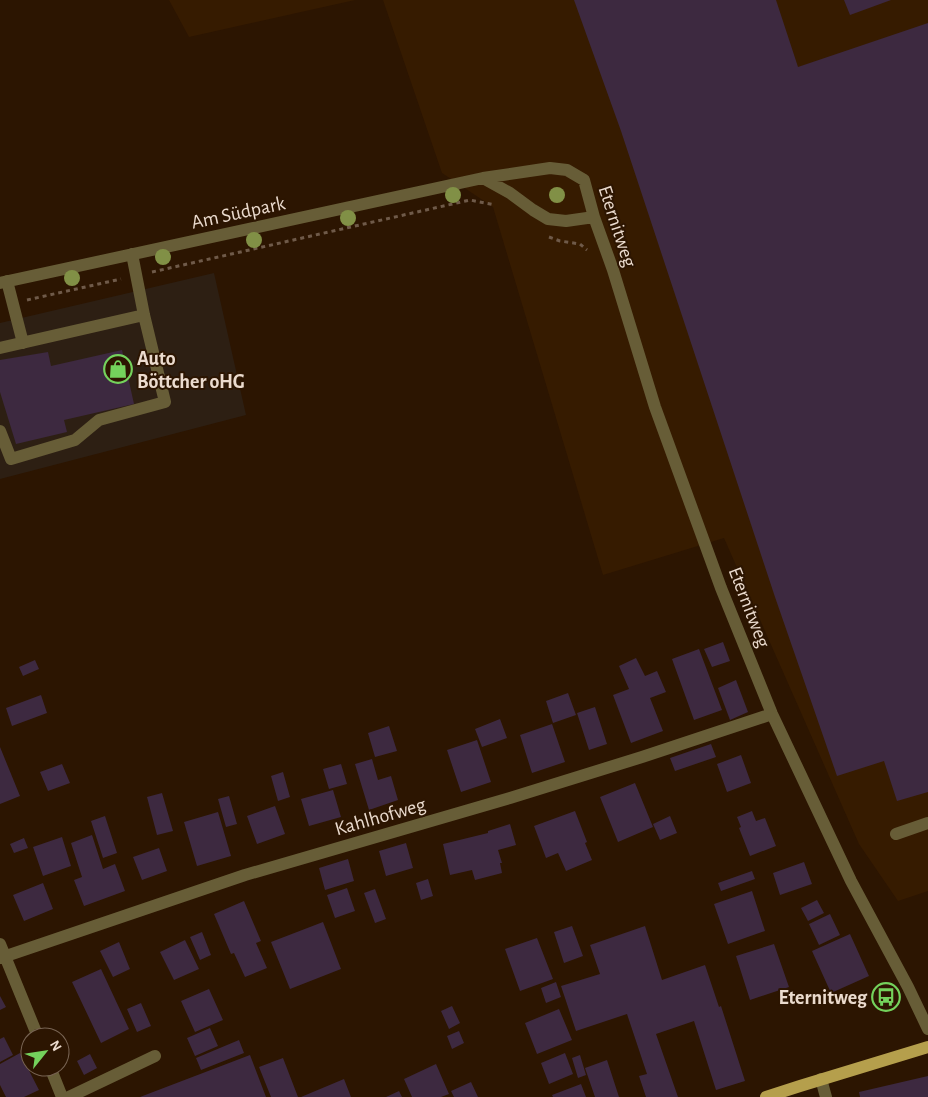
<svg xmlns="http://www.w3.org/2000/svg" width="928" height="1097" viewBox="0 0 928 1097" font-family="'Alegreya Sans',sans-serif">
	<rect width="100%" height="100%" fill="#2c1501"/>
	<!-- commercial -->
	<path fill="#2d1f13" d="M214 273 246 415 0 479V323Z"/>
	<!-- built -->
	<path fill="#361b00" d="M169 0H355L189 37Z
		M383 0H928V891L898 901 859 844 724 538 603 575 493 207 442 173Z"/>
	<!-- building -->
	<path fill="#3d2940" d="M574 0H776L798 67 928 23V792L897 801 884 761 837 776 775 597 621 131Z
		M844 0H891L850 15Z
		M122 350 134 404 64 420 67 432 16 444 0 392V360L48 352 51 366Z
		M723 642 730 661 712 667 704 649Z
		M699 649 722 710 694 720 672 659Z
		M636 658 645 676 657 671 666 692 650 698 663 731 631 743 613 695 629 689 619 666Z
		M35 660 39 669 23 676 19 667Z
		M736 680 748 712 730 720 718 688Z
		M568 693 576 715 553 723 546 701Z
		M41 695 47 713 12 726 6 708Z
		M595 707 607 744 589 750 577 713Z
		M500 719 507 738 482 747 475 729Z
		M552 724 565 762 532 773 520 735Z
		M389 726 397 751 375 757 368 733Z
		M477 740 491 782 461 792 447 750Z
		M711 744 716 757 675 771 670 758Z
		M0 747 20 796 0 804Z
		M741 755 751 783 727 792 717 764Z
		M372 759 378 780 391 776 398 800 369 810 355 764Z
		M62 764 70 783 48 791 40 772Z
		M341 764 347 784 329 789 323 769Z
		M283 772 290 797 278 801 271 776Z
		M635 783 653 827 618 842 600 797Z
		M333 790 341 817 309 826 301 799Z
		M162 793 173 831 157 835 147 797Z
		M229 796 237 824 226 827 218 799Z
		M275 806 285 834 257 844 247 816Z
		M575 811 587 842 585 843 592 860 566 871 558 853 546 858 534 826Z
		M752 811 756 821 765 818 776 846 750 856 739 828 741 827 737 817Z
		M218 812 231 856 197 866 184 822Z
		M105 816 117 853 103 858 91 821Z
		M670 816 677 833 660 840 653 824Z
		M510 824 516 845 498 850 502 863H500L502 873 475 880 472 870 450 875 443 844 488 833V831Z
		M92 835 103 869 115 864 125 891 84 906 74 880 82 877 71 843Z
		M62 837 71 866 43 876 33 847Z
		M24 838 28 848 14 853 10 844Z
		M406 843 413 868 386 876 379 851Z
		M159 848 167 871 142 880 133 857Z
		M348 859 354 881 325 890 319 868Z
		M804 862 812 884 780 895 773 873Z
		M752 871 755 879 721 891 718 883Z
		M428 879 433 896 421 900 416 883Z
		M43 883 53 909 24 921 13 895Z
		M347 888 355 911 335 918 327 895Z
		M375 889 386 919 375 923 364 893Z
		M752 891 765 931 728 944 714 904Z
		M817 900 824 913 808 921 801 908Z
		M244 901 261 941 256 943 267 968 245 977 234 953 231 954 214 914Z
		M830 914 840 935 819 945 809 924Z
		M323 922 341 969 290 989 271 942Z
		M572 926 583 956 564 963 554 932Z
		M645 926 662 980 705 965 719 1007 721 1006 745 1081 716 1090 694 1021 656 1034 678 1097H646L639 1076 647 1074 627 1014 576 1031 561 986 600 974 590 945Z
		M202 932 211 955 200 960 190 937Z
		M850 934 869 976 831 993 812 951Z
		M537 938 553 979 520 991 505 949Z
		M185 940 199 969 174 980 160 952Z
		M119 942 130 969 113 977 100 951Z
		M774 944 789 987 750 1000 736 956Z
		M101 969 129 1029 101 1043 72 982Z
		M556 982 561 997 546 1003 541 988Z
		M209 989 223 1020 195 1032 181 1001Z
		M0 996 6 1007 0 1010Z
		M141 1003 151 1026 137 1032 127 1009Z
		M452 1006 460 1023 449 1029 441 1011Z
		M559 1009 572 1040 537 1054 525 1023Z
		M210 1028 218 1046 195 1056 187 1038Z
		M459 1031 464 1043 452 1049 447 1036Z
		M4 1037 13 1055 0 1062V1039Z
		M239 1040 244 1053 201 1070 196 1058Z
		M20 1053 39 1090 24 1097H6L0 1085V1064Z
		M565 1053 573 1074 549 1084 541 1063Z
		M90 1054 97 1068 84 1075 77 1061Z
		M250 1055 266 1097H140Z
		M580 1055 586 1075 578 1078 572 1058Z
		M283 1058 298 1097H271L259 1067Z
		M607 1060 619 1097H595L585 1068Z
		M436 1064 449 1094 441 1097H412L404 1079Z
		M928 1076V1097H860L859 1092Z
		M344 1079 351 1097H301Z
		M471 1082 478 1097H454L451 1091Z
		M581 1084 586 1097H553L552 1095Z
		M399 1091 402 1097H386Z"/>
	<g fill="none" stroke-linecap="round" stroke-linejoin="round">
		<!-- path -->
		<path stroke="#6f5a49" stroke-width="3" stroke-dasharray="4 4" stroke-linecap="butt" d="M549 237 560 241 580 244 587 250
			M152 272 470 200 495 205
			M27 300 121 279"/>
		<!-- minor -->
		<path stroke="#675d37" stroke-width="12" d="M483 178 510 193 533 210 548 219 566 221 594 217
			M7 281 23 343
			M0 283 483 178 550 168 567 170 584 180 594 217 613 270 655 407 721 588 772 714 851 881 908 987 928 1029
			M0 348 144 315
			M0 431 11 459 75 440 99 420 165 402 144 315 132 254
			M896 834 928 823
			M0 944 38 1037
			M0 958 245 875 510 798 642 757 772 714
			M50 1067 62 1097
			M821 1079 826 1097
			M69 1097 155 1056"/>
		<!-- major -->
		<path stroke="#b59f4c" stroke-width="12" d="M766 1097 800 1086 928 1047"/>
	</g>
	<!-- trees -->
	<g fill="#819046">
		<circle cx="453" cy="195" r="8"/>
		<circle cx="557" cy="195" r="8"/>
		<circle cx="348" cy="218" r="8"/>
		<circle cx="254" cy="240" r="8"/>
		<circle cx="163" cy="257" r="8"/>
		<circle cx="72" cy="278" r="8"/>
	</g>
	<!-- icons -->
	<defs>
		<symbol id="shop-ring" viewBox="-11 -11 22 22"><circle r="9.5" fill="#2c1501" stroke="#74d25c" stroke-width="1.5"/><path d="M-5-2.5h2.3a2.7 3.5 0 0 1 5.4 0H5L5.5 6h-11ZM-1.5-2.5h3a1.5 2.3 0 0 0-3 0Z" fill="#74d25c"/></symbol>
		<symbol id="bus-ring" viewBox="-11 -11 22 22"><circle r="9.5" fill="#2c1501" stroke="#74d25c" stroke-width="1.5"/><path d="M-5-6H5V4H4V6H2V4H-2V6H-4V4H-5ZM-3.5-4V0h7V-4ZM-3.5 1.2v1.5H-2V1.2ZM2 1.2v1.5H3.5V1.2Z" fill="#74d25c"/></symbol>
	</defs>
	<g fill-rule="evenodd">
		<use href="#shop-ring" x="102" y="353" width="32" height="32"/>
		<use href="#bus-ring" x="870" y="981" width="32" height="32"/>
	</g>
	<g text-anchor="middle" stroke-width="4" stroke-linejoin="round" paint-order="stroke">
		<!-- street labels -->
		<g font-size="20" fill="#ebdbce" stroke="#2c1501">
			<text transform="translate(238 212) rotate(-12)" y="7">Am Südpark</text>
			<text transform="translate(618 226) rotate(72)" y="7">Eternitweg</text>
			<text transform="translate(750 607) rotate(69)" y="7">Eternitweg</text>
			<text transform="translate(380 816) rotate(-16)" y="7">Kahlhofweg</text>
		</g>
		<!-- poi labels -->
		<g font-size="20" font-weight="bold" fill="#ebdbce" stroke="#2c1501" text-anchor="start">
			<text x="137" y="365">Auto<tspan x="137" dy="23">Böttcher oHG</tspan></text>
			<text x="867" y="1004" text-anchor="end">Eternitweg</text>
		</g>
	</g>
	<!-- north arrow -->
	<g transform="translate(45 1052) rotate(60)"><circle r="24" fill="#2c1501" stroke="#786453"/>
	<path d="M0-4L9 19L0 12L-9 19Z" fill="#74d25c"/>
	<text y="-8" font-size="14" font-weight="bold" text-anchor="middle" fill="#ebdbce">N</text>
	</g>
</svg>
